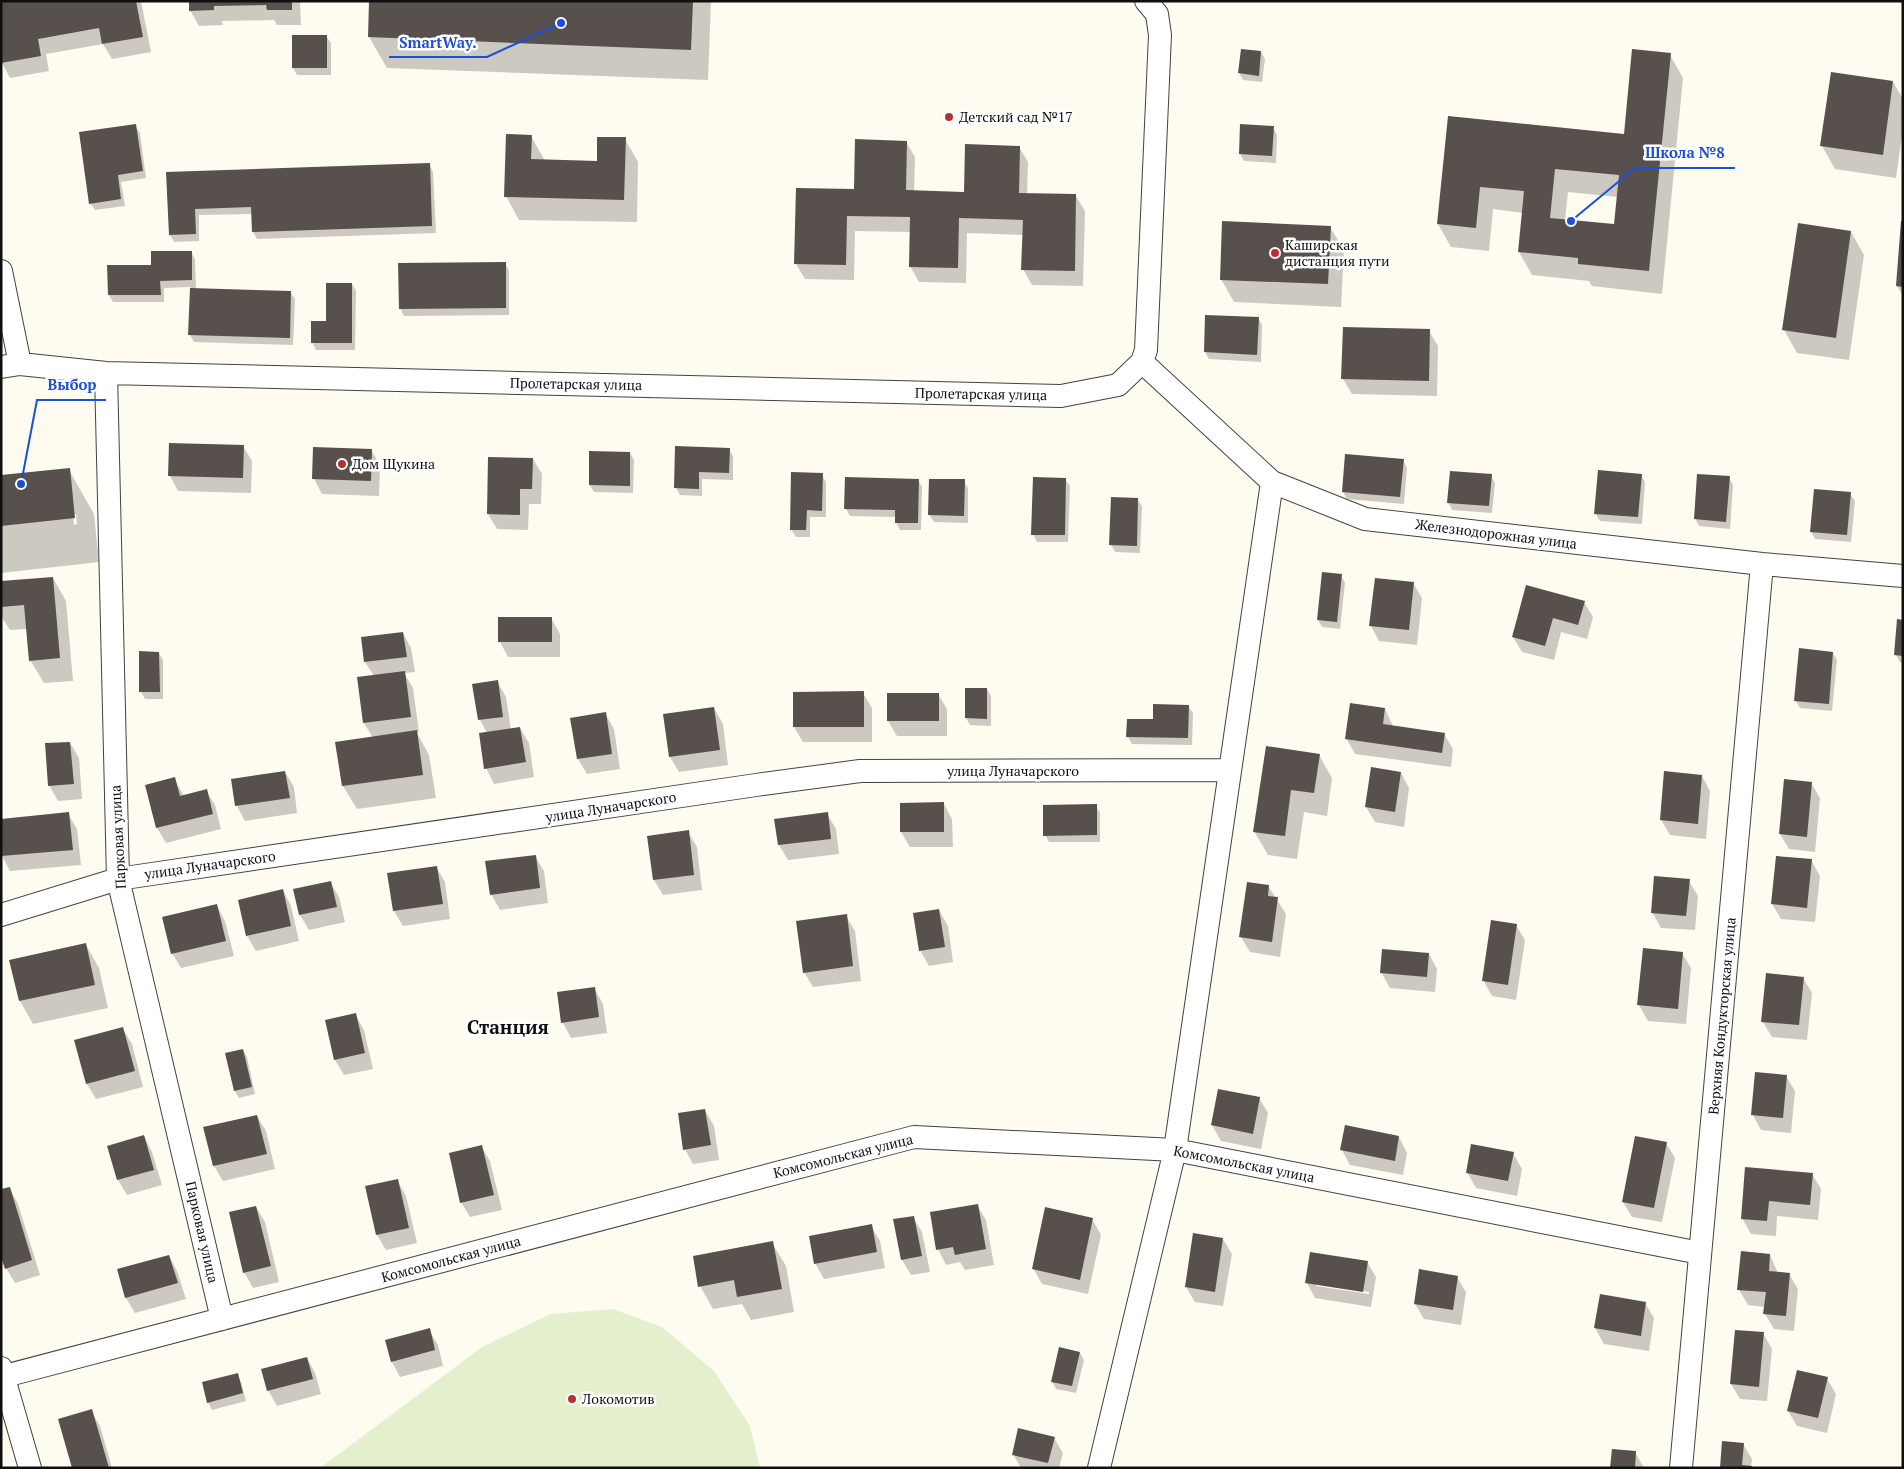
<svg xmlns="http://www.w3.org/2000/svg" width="1904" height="1469" viewBox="0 0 1904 1469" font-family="'PT Serif',serif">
	<rect width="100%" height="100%" fill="#fefcf1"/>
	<!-- pitch -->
	<path fill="#e3efcd" d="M613 1309 662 1327 714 1371 750 1426 760 1468H320L482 1347 551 1314Z"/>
	<!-- shadow -->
	<path fill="#0003" fill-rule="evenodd" d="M1 1H141L151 52 112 59 103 44 46 54 49 71 10 78 1 61Z
		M190 1H300L301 25H277L274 20 222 21 223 25 199 26 190 10Z
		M370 1H711L708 80 387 68 369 37Z
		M326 36 331 43V75H297L293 68Z
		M1261 52 1265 59 1262 82 1243 80 1239 73Z
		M1670 55 1683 78 1662 294 1592 286 1589 281 1532 275 1519 252 1523 213 1493 209 1489 251 1451 247 1438 224 1449 118 1625 135ZM1568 192 1618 197 1615 226 1565 221Z
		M1893 82 1903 99V128L1896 178 1835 169 1822 146Z
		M135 126 140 133 146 178 121 182 125 206 95 210 90 203Z
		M1241 126 1273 128 1277 135 1276 163 1244 161 1240 154Z
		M531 136 545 161 598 162 625 139 638 162 637 222 519 220 506 196Z
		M906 142 915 157 914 192 965 193 1019 147 1028 162 1027 195 1076 196 1085 211 1083 286 1032 285 1023 269 1024 235 967 233 966 283 919 282 910 266 911 232 855 231 854 280 805 279 796 264 855 190Z
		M429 164 433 172 436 233 257 239 253 232V214L199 215V241L174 242 170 235 168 173Z
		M1903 220V296L1897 286Z
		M1330 227 1344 250 1341 307 1234 302 1221 279Z
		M1851 232 1864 255 1849 360 1797 353 1784 330Z
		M191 252 195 259 196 290 290 292 295 299 293 345 194 342 190 335 191 287 164 288V302H113L109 295 153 266Z
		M505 263 509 271V315L404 316 400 308Z
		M352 284 356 291 355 350H316L312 342 327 323Z
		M1258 318 1262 325 1261 362 1209 359 1205 352Z
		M1429 331 1438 346 1437 396 1352 394 1343 379Z
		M170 444 243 446 252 461 251 493 178 491 170 476Z
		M314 448 371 450 380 465 379 496 322 494 314 479Z
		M729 449 733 456V480L702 479V496L680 495 676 488Z
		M591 452 630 453 634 460 633 493 594 492 590 485Z
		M533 459 542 474 541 504H529L528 530 497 529 488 514Z
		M1403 460 1407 468 1404 504 1347 499 1343 492Z
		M69 470 94 514 99 562 1 573V477ZM73 514H76L77 524 74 525Z
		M822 475 826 482V517H810V537H796L791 529Z
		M1641 475 1645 482 1642 524 1600 521 1595 513Z
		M1491 476 1495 483 1492 513 1452 510 1448 502Z
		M1729 478 1733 485 1730 529 1699 526 1695 518Z
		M1065 479 1070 486 1068 542H1037L1033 534Z
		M918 480 922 487 921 530H900L896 522V517L850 516 846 509Z
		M964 481 968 488V523L934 522 929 514Z
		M1850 494 1855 501 1851 542 1815 539 1811 532Z
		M1137 499 1142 506 1140 553 1115 552 1111 545Z
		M1341 576 1345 583 1340 629 1322 627 1318 620Z
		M53 578 66 601 73 681 44 683 30 660 28 629 10 630 1 616V582Z
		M1413 583 1422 598 1417 645 1379 641 1371 626Z
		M1584 602 1593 617 1587 639 1561 632 1554 660 1522 652 1513 637Z
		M551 618 560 634V657H508L500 642Z
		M1903 621V663L1900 662 1896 655Z
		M403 633 411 648 415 672 404 673 413 688 419 732 417 733 429 755 436 798 357 809 343 786 337 743 373 738 364 723 358 678 374 676 365 662Z
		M159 653 163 660V699H145L141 692Z
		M1833 653 1837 660 1832 711 1800 708 1796 701Z
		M497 681 506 697 511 730 520 728 529 743 534 777 494 784 486 768 487 733 480 720Z
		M966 689H987L991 696V726L970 725 966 718Z
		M863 693 872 708V742H803L794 727Z
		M938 694 947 709V736H897L888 721Z
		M1188 706 1193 713 1192 745 1132 744 1128 737 1154 720Z
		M714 708 723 724 728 765 679 772 670 757Z
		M1385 709 1393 726 1444 734 1453 749 1451 767 1355 754 1346 738Z
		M605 713 614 729 620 769 587 774 578 759Z
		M70 743 79 758 82 799 58 801 49 785Z
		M1319 755 1332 778 1327 816 1304 812 1297 859 1268 855 1254 831Z
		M285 772 294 787 297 813 245 821 237 806Z
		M1401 773 1409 788 1404 827 1375 822 1366 807Z
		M1702 776 1710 791 1706 839 1670 835 1661 820Z
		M174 779 184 796 206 790 215 805 221 829 166 843 157 828 146 785Z
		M1811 783 1820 798 1815 852 1789 849 1780 834Z
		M944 804 952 819 953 847H910L901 832Z
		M1096 806 1100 813V842H1049L1045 835Z
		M68 814 77 829 81 865 10 871 2 856 1 852Z
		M827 814 836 829 839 854 788 860 779 845 776 820Z
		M688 832 697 847 702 890 663 895 654 880 649 837Z
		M535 856 544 871 548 903 500 910 491 894Z
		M1811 860 1820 876 1815 922 1781 919 1772 904Z
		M436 867 445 882 450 919 403 926 394 911 388 874Z
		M1689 881 1698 896 1695 930 1661 928 1652 912Z
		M330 882 339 897 345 922 309 930 300 915 295 890Z
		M1268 886 1286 914 1280 957 1250 952 1241 937Z
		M283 890 291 906 299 941 256 951 247 936 239 901Z
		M217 906 225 921 234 956 181 968 172 953Z
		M939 910 948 926 953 962 929 966 920 950Z
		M846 916 855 931 861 981 813 987 804 972Z
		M1516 925 1525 940 1516 1000 1492 996 1483 980Z
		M86 945 99 968 108 1008 33 1024 20 1001 11 961Z
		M1644 949 1682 953 1691 968 1686 1024 1648 1021 1639 1005Z
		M1429 954 1437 969 1435 992 1390 988 1381 972Z
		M1803 978 1812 993 1807 1040 1772 1037 1763 1022Z
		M594 988 603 1004 607 1033 571 1038 563 1023Z
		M355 1014 364 1030 373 1069 344 1075 335 1060Z
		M123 1029 132 1044 143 1087 96 1099 87 1084Z
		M243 1050 247 1057 255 1094 239 1098 235 1091 226 1054Z
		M1786 1076 1795 1091 1791 1133 1761 1130 1753 1115Z
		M1259 1098 1268 1113 1261 1149 1221 1141 1212 1125Z
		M705 1110 714 1126 719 1160 693 1164 685 1149Z
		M257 1116 266 1131 275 1169 223 1181 214 1166 205 1128Z
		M144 1136 152 1152 162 1185 127 1195 118 1180 109 1146Z
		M1399 1137 1407 1153 1403 1175 1350 1165 1342 1150Z
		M1666 1143 1675 1158 1662 1222 1632 1217 1623 1202Z
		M481 1146 490 1161 502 1210 470 1217 461 1202Z
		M1513 1153 1522 1169 1517 1196 1476 1188 1467 1172Z
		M1747 1168 1812 1174 1821 1189 1818 1220 1777 1216 1776 1236 1751 1234 1742 1218Z
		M397 1180 406 1196 417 1243 386 1250 377 1235 366 1187Z
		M9 1188 18 1204 40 1275 15 1283 6 1268Z
		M977 1205 986 1220 994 1265 965 1270 960 1262 946 1265 938 1249Z
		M256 1207 265 1222 279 1282 253 1288 244 1272Z
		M913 1217 922 1232 930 1272 911 1275 902 1260Z
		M1092 1219 1101 1235 1088 1294 1042 1284 1033 1268Z
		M871 1226 880 1241 885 1268 824 1279 815 1263Z
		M1223 1239 1232 1254 1223 1306 1195 1302 1186 1287Z
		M772 1243 786 1266 794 1312 751 1320 742 1304 713 1309 700 1286Z
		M1770 1255 1778 1273 1789 1274 1798 1289 1794 1331 1774 1329 1765 1314V1307L1748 1305 1739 1290Z
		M169 1256 177 1271 186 1299 135 1313 126 1298 118 1270Z
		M1367 1262 1376 1277 1371 1307 1315 1298 1307 1283ZM1316 1283 1369 1292V1294L1316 1286Z
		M1457 1277 1466 1292 1461 1325 1424 1319 1415 1304Z
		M1645 1303 1654 1318 1649 1351 1604 1344 1595 1328Z
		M429 1330 438 1345 443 1366 400 1377 392 1362Z
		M1763 1333 1772 1349 1767 1401 1740 1399 1731 1384Z
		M1080 1353 1084 1360 1076 1393 1056 1389 1052 1381Z
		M307 1358 315 1373 321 1394 277 1406 268 1390Z
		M237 1375 241 1382 246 1401 212 1410 208 1402Z
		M1827 1379 1836 1394 1827 1433 1797 1426 1788 1411Z
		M91 1411 100 1426 112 1468H73Z
		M1054 1438 1063 1453 1059 1468H1021L1013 1454Z
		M1743 1444 1752 1459 1751 1467 1721 1468Z
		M1635 1452 1644 1468H1611Z"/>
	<!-- building -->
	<path fill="#57504c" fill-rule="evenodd" d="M1 1H136L143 37 102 44 99 28 38 39 41 56 1 63Z
		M189 1H292V10H267L266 5 214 6V10L189 11Z
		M369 1H693L691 50 368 37Z
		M292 35H327V68H292Z
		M1241 49 1261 51 1259 76 1238 73Z
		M1632 49 1671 53 1649 271 1578 264V258L1518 252 1524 191 1480 187 1476 228 1437 224 1448 116 1624 134ZM1555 169 1619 175 1614 224 1550 218Z
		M1831 72 1893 81 1883 155 1820 146Z
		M136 124 143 171 118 175 121 199 89 204 79 132Z
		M1240 124 1274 126 1272 156 1239 154Z
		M506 134 532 135 531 159 597 161V137H626L624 200 504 197Z
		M855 139 907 141 906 190 964 192 965 144 1020 146 1019 193 1076 194 1075 271 1021 270 1023 220 959 218 958 268 909 267 910 217 847 216 846 265 794 264 796 188 854 189Z
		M430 163 432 226 252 232 251 207 195 209 196 234 169 235 166 172Z
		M1222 221 1331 226 1328 284 1220 280Z
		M1901 221H1903V287L1896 286Z
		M1798 223 1851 231 1836 338 1782 330Z
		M151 251H192V280L160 281 161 295H108L107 265H151Z
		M506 262V308L399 309 398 263Z
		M326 283H352V343H311V321H326Z
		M190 288 291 291 290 338 188 335Z
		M1205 315 1259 317 1257 355 1204 352Z
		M1343 327 1430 329 1429 381 1341 379Z
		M169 443 244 445 243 478 168 476Z
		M675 446 730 448 729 473 699 472V489L674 488Z
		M313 447 372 449 371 481 312 479Z
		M589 451 630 452V486L589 485Z
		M1345 454 1404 459 1400 497 1342 492Z
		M488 457 533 458 532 489H520V515L487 514Z
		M70 468 75 518 1 526V475Z
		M1598 470 1642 474 1638 517 1594 514Z
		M1450 471 1492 474 1489 506 1447 503Z
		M791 472 823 473 822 511 807 510 806 530H790Z
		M1697 474 1730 476 1726 522 1694 519Z
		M845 477 919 479 918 523H895V510L844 509Z
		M1033 477 1066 478 1065 535H1031Z
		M929 479H965L964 516 928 515Z
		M1814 489 1851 492 1847 535 1810 532Z
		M1111 497 1138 498 1137 546 1109 545Z
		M1322 572 1342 574 1337 622 1317 620Z
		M53 577 60 658 29 661 24 605 1 607V581Z
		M1375 578 1414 582 1409 630 1369 626Z
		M1526 585 1585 601 1578 625 1553 618 1545 646 1512 637Z
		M498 617H552V642H498Z
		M1897 619 1903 620V656L1894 655Z
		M403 632 407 657 364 662 361 637Z
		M1799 648 1833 652 1829 704 1794 701Z
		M139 651 159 652 160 692H139Z
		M405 671 411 717 363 723 357 677Z
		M498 680 503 717 478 720 472 684Z
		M965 688H987V719L965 718Z
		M864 691V727H793V692Z
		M887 693H939V721H887Z
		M1350 703 1385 708 1383 724 1445 733 1442 753 1345 739Z
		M1153 704 1189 705 1188 738 1126 737 1127 719H1153Z
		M714 707 720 750 669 757 663 714Z
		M606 712 612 754 577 759 570 718Z
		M520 727 526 762 484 769 479 733Z
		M417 730 423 775 342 786 335 742Z
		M70 742 74 784 48 786 45 743Z
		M1266 746 1320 754 1314 793 1291 790 1285 836 1253 832Z
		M1371 767 1401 772 1395 812 1365 807Z
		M285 771 290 798 235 806 231 779Z
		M1664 771 1702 775 1698 824 1660 820Z
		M175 777 180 796 207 789 213 814 156 828 145 785Z
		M1784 779 1812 782 1807 837 1779 834Z
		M944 802V832H900V803Z
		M1097 804V835L1043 836V805Z
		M69 812 73 850 1 856V819Z
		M828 812 831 839 778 845 774 819Z
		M689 830 694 875 653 880 647 836Z
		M536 855 540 888 490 895 485 861Z
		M1776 856 1812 859 1807 908 1771 904Z
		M437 866 443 904 393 911 387 873Z
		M1654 876 1690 879 1686 916 1651 913Z
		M331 881 337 907 299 915 293 889Z
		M1247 882 1269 885 1268 896 1278 897 1272 942 1239 937Z
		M283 889 291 926 246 936 238 900Z
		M217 904 226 941 171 954 162 917Z
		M939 909 945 947 919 951 913 913Z
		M847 914 853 966 803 973 796 921Z
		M1491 920 1517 924 1508 985 1482 981Z
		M86 943 95 985 19 1001 9 960Z
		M1643 948 1683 952 1678 1009 1637 1005Z
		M1382 949 1429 953 1427 977 1380 973Z
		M1766 973 1804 977 1799 1025 1761 1022Z
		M595 987 599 1017 561 1023 557 992Z
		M356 1013 365 1053 334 1060 325 1020Z
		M123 1027 135 1071 86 1084 74 1040Z
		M243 1049 252 1087 234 1091 225 1053Z
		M1755 1072 1787 1075 1783 1118 1751 1115Z
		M1218 1089 1260 1097 1253 1134 1211 1125Z
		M705 1109 711 1145 683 1150 678 1113Z
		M257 1115 267 1154 213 1166 203 1127Z
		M1345 1125 1399 1136 1395 1161 1340 1150Z
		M144 1135 154 1170 117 1180 107 1146Z
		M1635 1136 1667 1142 1654 1208 1622 1202Z
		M1471 1144 1514 1152 1508 1181 1466 1173Z
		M482 1145 494 1195 460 1203 449 1153Z
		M1745 1167 1813 1173 1810 1205 1769 1201 1767 1221 1741 1219Z
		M398 1179 409 1228 376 1235 365 1186Z
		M10 1187 32 1260 5 1269 1 1257V1189Z
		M978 1204 986 1249 955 1255 953 1247 936 1250 930 1212Z
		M256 1206 271 1266 243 1273 229 1212Z
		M1045 1207 1093 1218 1080 1280 1032 1269Z
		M914 1216 922 1256 901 1260 893 1219Z
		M872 1224 877 1252 814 1264 809 1236Z
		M1193 1233 1223 1238 1215 1292 1185 1287Z
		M773 1241 782 1289 737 1297 734 1280 698 1287 693 1256Z
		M1741 1251 1770 1254 1769 1271 1790 1273 1786 1316 1763 1314 1766 1292 1737 1290Z
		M1310 1252 1368 1261 1363 1292 1305 1283Z
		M169 1255 178 1283 125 1298 117 1269Z
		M1419 1269 1458 1276 1453 1310 1414 1304Z
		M1600 1294 1646 1302 1641 1336 1594 1328Z
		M430 1328 435 1350 391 1362 385 1340Z
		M1735 1330 1764 1332 1759 1387 1730 1384Z
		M1059 1347 1080 1352 1072 1386 1051 1382Z
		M307 1357 313 1379 267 1391 261 1369Z
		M1797 1370 1828 1377 1818 1418 1787 1411Z
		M238 1373 243 1393 207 1403 202 1382Z
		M92 1409 109 1468H72L58 1419Z
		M1018 1428 1055 1437 1048 1463 1012 1455Z
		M1722 1441 1744 1443 1742 1465 1752 1466V1468H1720Z
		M1612 1449 1636 1451 1635 1468H1610Z"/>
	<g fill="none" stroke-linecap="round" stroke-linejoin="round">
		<defs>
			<path id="street" d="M1 271 20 364
				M1142 362 1272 482 1365 519 1762 564 1903 576
				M1 367 20 364 106 373 1061 396 1118 385 1142 362 1146 350 1160 35 1157 14 1146 1
				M106 373 118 879 222 1319
				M1 915 118 879 756 785 860 771 1229 770
				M1 1368 30 1468
				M1 1377 914 1137 1175 1150 1700 1253
				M1099 1468 1175 1150 1272 482
				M1681 1468 1762 564"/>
		</defs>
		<!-- street casing -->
		<use href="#street" stroke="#424242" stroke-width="24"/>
		<!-- street -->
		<use href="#street" stroke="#fff" stroke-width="22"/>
	</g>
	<!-- markers -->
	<g fill="#b82e33" stroke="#fff" stroke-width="2">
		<circle cx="949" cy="117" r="5"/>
		<circle cx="1275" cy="253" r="5"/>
		<circle cx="342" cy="464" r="5"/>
		<circle cx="572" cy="1399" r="5"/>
	</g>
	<g text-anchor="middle" stroke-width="5" stroke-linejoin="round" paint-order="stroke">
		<!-- poi labels -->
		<g font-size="14" fill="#0f0f0f" stroke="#fff" text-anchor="start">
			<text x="959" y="122">Детский сад №17</text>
			<text x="1285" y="250">Каширская<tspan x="1285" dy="16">дистанция пути</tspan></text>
			<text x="352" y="469">Дом Щукина</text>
			<text x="582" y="1404">Локомотив</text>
		</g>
		<!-- street labels -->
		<g font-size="14" fill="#0f0f0f" stroke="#fff">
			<text transform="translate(576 384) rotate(1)" y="5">Пролетарская улица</text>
			<text transform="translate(981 394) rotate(1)" y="5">Пролетарская улица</text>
			<text transform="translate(1496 534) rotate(7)" y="5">Железнодорожная улица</text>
			<text x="1013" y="776">улица Луначарского</text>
			<text transform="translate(611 807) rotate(-9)" y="5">улица Луначарского</text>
			<text transform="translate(118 837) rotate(-93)" y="5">Парковая улица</text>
			<text transform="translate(210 865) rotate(-8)" y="5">улица Луначарского</text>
			<text transform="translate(1722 1016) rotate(-85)" y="5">Верхняя Кондукторская улица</text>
			<text transform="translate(843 1156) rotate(-14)" y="5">Комсомольская улица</text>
			<text transform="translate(1244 1164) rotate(11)" y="5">Комсомольская улица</text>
			<text transform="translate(202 1232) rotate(77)" y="5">Парковая улица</text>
			<text transform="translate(451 1259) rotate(-15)" y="5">Комсомольская улица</text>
		</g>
		<!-- district labels -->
		<g font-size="19" font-weight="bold" fill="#0f0f0f" stroke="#fff">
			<text x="508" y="1034">Станция</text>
		</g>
	</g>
	<!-- callouts -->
	<path fill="none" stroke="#1d4ed8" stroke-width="2" d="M561 23L487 57H389M1571 221L1635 168H1735M21 484L37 400H106"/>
	<g fill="#1d4ed8" stroke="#fff" stroke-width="2">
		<circle cx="561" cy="23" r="5"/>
		<circle cx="1571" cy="221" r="5"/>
		<circle cx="21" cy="484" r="5"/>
	</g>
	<g font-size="15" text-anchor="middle" font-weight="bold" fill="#1d4ed8" stroke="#fff" stroke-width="5" stroke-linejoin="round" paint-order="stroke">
		<text x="438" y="48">SmartWay.</text>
		<text x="1685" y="158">Школа №8</text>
		<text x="72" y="390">Выбор</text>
	</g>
	<!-- border -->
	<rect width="1904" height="1469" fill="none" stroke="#0f0f0f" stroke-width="5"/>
</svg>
